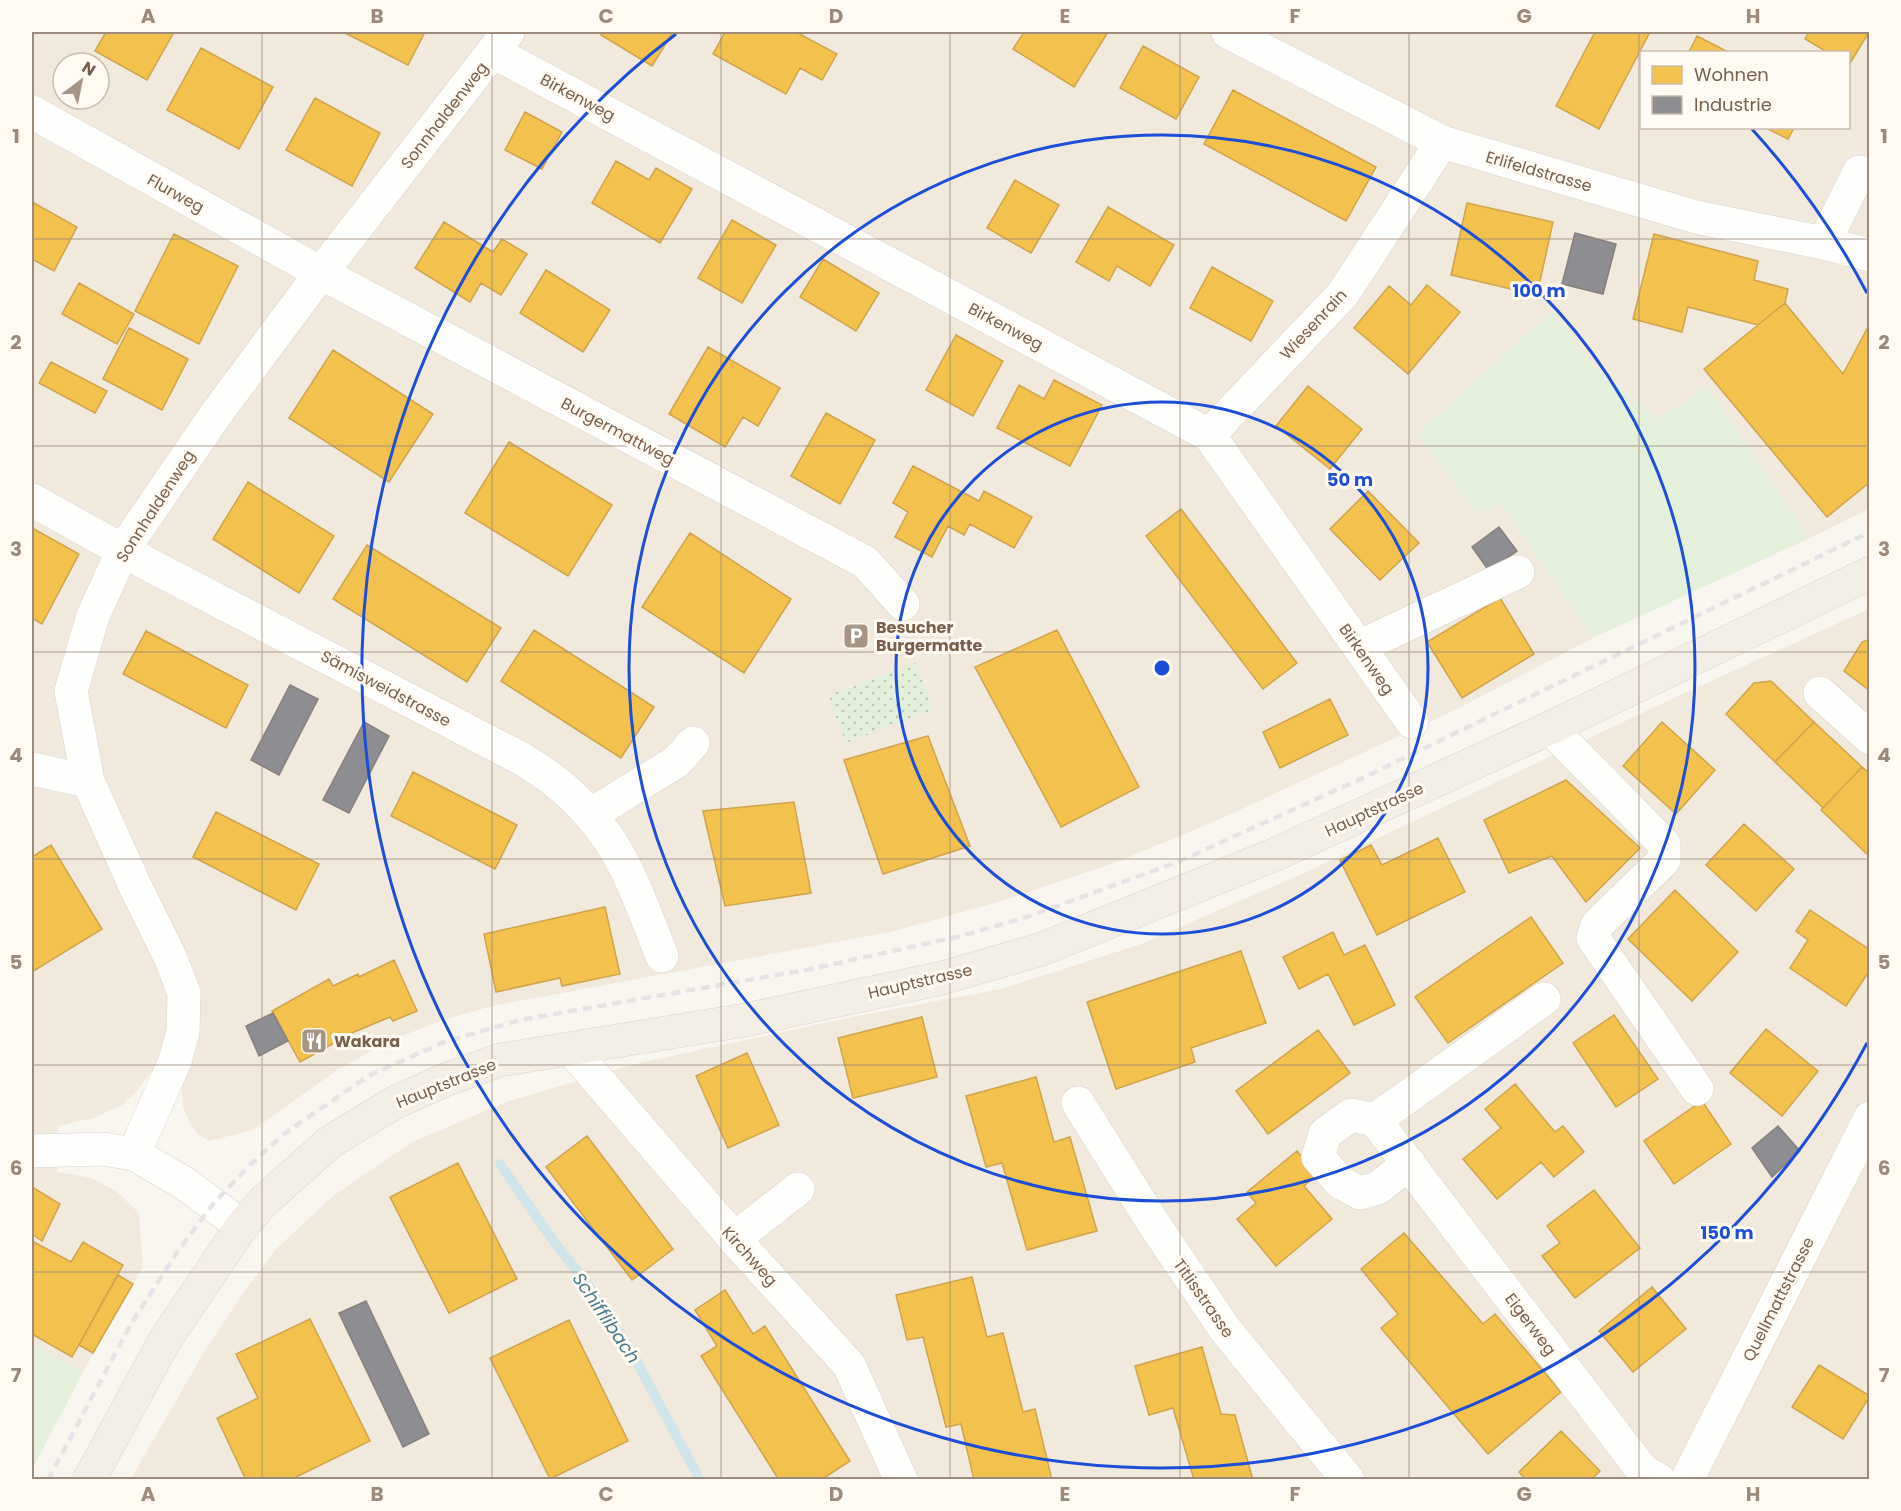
<svg xmlns="http://www.w3.org/2000/svg" width="1901" height="1511" viewBox="0 0 1901 1511" font-family="Poppins,sans-serif">
	<defs>
		<pattern id="park-dots" width="8" height="8" patternUnits="userSpaceOnUse" patternTransform="scale(1.5)"><rect width="8" height="8" fill="#e5f0da"/><path d="M2 2h.1M6 6h.1" fill="none" stroke="#bfc6b3" stroke-width="1.8" stroke-linecap="round"/></pattern>
	</defs>
	<rect width="100%" height="100%" fill="#f9f6ef"/>
	<!-- residential -->
	<path fill="#f2e9dd" fill-rule="evenodd" d="M32 32H1869V509L1810 538 1707 387 1657 419 1588 359 1554 310 1500 503 1593 638 1451 712 1220 819 1122 860 1002 901 890 932 492 1006 443 1020 389 1041 336 1071 253 1130 209 1141 199 1135 190 1124 183 1107 182 1087 152 1071 135 1093 122 1105 94 1118 58 1126 57 1172 92 1178 117 1192 139 1213 143 1267 83 1372 32 1345ZM1642 52H1848V128H1642ZM63 63H99V99H63Z
		M1869 609V1479L130 1480 203 1354 243 1293 276 1249 333 1196 412 1142 509 1101 639 1063 852 1017 1001 989 1141 944 1302 874 1676 697Z"/>
	<!-- grass -->
	<path fill="#e5f0da" d="M1554 309 1588 359 1657 419 1707 387 1810 538 1593 638 1500 503 1477 514 1417 434Z
		M32 1345 83 1372 32 1470Z"/>
	<!-- park -->
	<path fill="url(#park-dots)" d="M916 663 933 710 846 743 828 695Z"/>
	<!-- homes -->
	<path fill="#f2c14e" stroke="#cea44d" stroke-width="1.5" d="M106 32H174L147 80 95 51Z
		M343 32H425L408 65Z
		M603 32H673L652 66 601 35Z
		M725 32H796L837 54 822 80 800 68 786 94 713 54Z
		M1024 32H1108L1074 87 1013 49Z
		M1595 32H1650L1599 129 1556 106Z
		M1809 32H1869L1849 65 1848 52H1827L1805 39Z
		M1697 36 1728 52H1689Z
		M1143 46 1199 77 1176 119 1120 88Z
		M201 48 273 87 239 149 167 110Z
		M1233 90 1376 167 1346 221 1204 144Z
		M315 98 380 133 352 186 286 150Z
		M525 112 562 132 542 169 505 150Z
		M1766 128H1794L1788 139Z
		M616 161 649 180 656 168 692 189 660 243 592 203Z
		M1015 180 1059 205 1031 253 987 228Z
		M32 202 77 227 54 271 32 259Z
		M1467 203 1553 222 1537 295 1451 275Z
		M1108 207 1174 245 1150 286 1117 266 1109 281 1076 262Z
		M732 220 776 245 742 303 698 278Z
		M444 222 493 252 502 239 527 254 501 295 481 283 470 302 415 268Z
		M174 234 238 266 199 344 135 311Z
		M1654 234 1758 261 1754 280 1788 289 1785 303 1758 325 1688 307 1682 332 1633 319Z
		M823 259 879 293 856 331 800 297Z
		M1212 267 1273 301 1251 341 1190 308Z
		M546 270 610 310 583 352 520 313Z
		M79 283 134 314 117 344 62 314Z
		M1427 285 1460 312 1408 374 1354 328 1389 286 1411 305Z
		M1785 303 1843 374 1870 323V482L1827 517 1704 369Z
		M129 328 188 359 162 410 103 379Z
		M956 335 1003 361 973 416 926 390Z
		M708 347 780 388 758 426 743 417 725 447 669 414Z
		M333 350 433 414 389 482 289 418Z
		M51 362 107 391 95 413 39 383Z
		M1054 380 1102 405 1070 466 997 428 1019 385 1044 399Z
		M1308 386 1362 429 1330 469 1276 426Z
		M826 413 875 440 840 504 791 476Z
		M509 442 612 505 568 576 465 513Z
		M913 466 979 501 984 491 1032 517 1014 548 970 524 964 535 948 526 932 557 895 537 908 512 893 503Z
		M248 482 334 536 299 593 213 539Z
		M1368 491 1419 543 1380 580 1330 529Z
		M1181 509 1297 663 1263 689 1146 536Z
		M32 528 79 554 42 624 32 618Z
		M690 533 791 599 744 673 642 607Z
		M367 545 501 628 467 682 333 599Z
		M1500 598 1534 654 1462 698 1427 642Z
		M534 630 654 707 621 758 501 681Z
		M1057 630 1139 787 1061 827 975 667Z
		M146 631 248 685 226 728 123 674Z
		M1870 639V691L1844 671 1862 642Z
		M1771 681 1814 722 1775 762 1726 714 1754 683Z
		M1330 699 1348 735 1280 768 1263 732Z
		M1662 722 1715 770 1676 814 1623 766Z
		M1814 722 1862 767 1823 808 1775 762Z
		M928 736 970 846 883 874 844 760Z
		M1862 767 1870 774 1869 856 1821 810Z
		M413 772 517 825 495 869 391 816Z
		M1566 780 1640 848 1586 902 1552 856 1509 873 1484 820Z
		M794 802 811 893 725 906 703 811Z
		M216 812 319 864 296 910 193 857Z
		M1744 824 1794 869 1756 911 1706 865Z
		M1438 838 1465 892 1377 935 1340 860 1371 845 1382 865Z
		M51 845 102 929 32 972V857Z
		M1675 890 1738 952 1692 1001 1628 939Z
		M605 907 620 974 562 986 560 978 496 992 484 934Z
		M1810 910 1870 950V970L1846 1006 1790 968 1808 940 1796 931Z
		M1531 917 1563 963 1448 1043 1415 997Z
		M1333 932 1344 955 1365 945 1395 1005 1354 1025 1328 974 1299 989 1283 957Z
		M1241 951 1266 1023 1191 1048 1195 1062 1116 1089 1087 1002Z
		M394 960 417 1011 393 1021 390 1017 354 1032 300 1062 272 1011 329 979 333 986 358 974 359 977Z
		M1614 1015 1658 1079 1616 1107 1573 1043Z
		M922 1017 937 1077 853 1098 838 1038Z
		M1766 1029 1818 1071 1782 1116 1730 1073Z
		M1318 1030 1350 1073 1268 1134 1236 1091Z
		M747 1053 779 1125 728 1148 696 1076Z
		M1036 1077 1054 1142 1070 1137 1097 1231 1027 1250 1002 1163 986 1167 966 1096Z
		M1515 1084 1555 1132 1563 1126 1584 1152 1554 1177 1541 1162 1497 1199 1463 1159 1501 1128 1485 1109Z
		M1702 1101 1731 1144 1674 1184 1644 1141Z
		M587 1136 673 1249 632 1280 546 1167Z
		M1297 1151 1317 1175 1304 1186 1332 1219 1276 1266 1237 1219 1256 1203 1247 1192Z
		M458 1163 517 1279 449 1313 390 1197Z
		M32 1187 60 1204 42 1241 32 1234Z
		M1594 1190 1640 1248 1575 1298 1542 1256 1560 1243 1547 1226Z
		M1404 1233 1483 1324 1495 1314 1561 1392 1488 1454 1381 1328 1398 1314 1361 1269Z
		M32 1241 71 1262 83 1242 123 1265 72 1357 32 1334Z
		M118 1275 133 1284 93 1353 79 1345Z
		M972 1277 987 1337 1003 1333 1023 1412 1035 1409 1052 1480H974L961 1424 946 1427 923 1337 907 1340 896 1295Z
		M1652 1287 1686 1329 1633 1372 1599 1331Z
		M725 1290 753 1334 765 1326 850 1461 821 1480H779L701 1356 717 1346 695 1310Z
		M310 1319 370 1441 290 1480H246L217 1418 258 1398 236 1354Z
		M569 1320 628 1441 550 1479 490 1358Z
		M1202 1347 1221 1414 1235 1415 1253 1480H1194L1173 1408 1149 1415 1135 1366Z
		M1819 1365 1870 1396 1843 1439 1792 1407Z
		M1561 1431 1600 1471 1591 1480H1526L1519 1472Z"/>
	<!-- industry -->
	<path fill="#8d8d92" stroke="#87807d" stroke-width="1.5" d="M1575 233 1616 244 1603 294 1562 284Z
		M1499 527 1517 551 1489 571 1472 547Z
		M290 685 318 699 279 775 251 760Z
		M364 722 389 736 349 813 323 800Z
		M273 1013 288 1041 259 1056 246 1026Z
		M1778 1126 1800 1151 1772 1177 1752 1148Z
		M366 1301 429 1434 403 1447 339 1313Z"/>
	<g fill="none" stroke-linecap="round" stroke-linejoin="round">
		<!-- stream -->
		<path stroke="#d0e5ea" stroke-width="10" d="M500 1164 554 1242 584 1279 630 1349 700 1480"/>
		<defs>
			<path id="minor" d="M1228 32 1442 142 1696 217 1824 243 1870 255
				M493 52 1209 435 1412 722
				M32 112 321 273 865 562 903 604
				M1824 243 1859 172 1870 177
				M1209 435 1343 294 1442 142
				M32 500 142 561 522 759C567 785 605 824 627 871 640 898 651 928 662 956
				M1359 647 1518 572
				M1820 693 1870 738
				M1550 728 1664 844V860L1597 925 1593 938 1697 1089
				M32 769 88 781
				M590 815 676 762 693 743
				M571 1049 745 1251 849 1365 901 1480
				M1078 1103 1150 1218 1224 1328 1348 1480
				M1375 1120 1544 999
				M32 1151 103 1149 134 1154 184 1183 242 1226
				M134 1154 175 1061 183 1032 184 993 171 959 136 888 88 781 71 691 93 616 123 550 216 414 321 273 508 32
				M1409 1163 1378 1188 1360 1193 1341 1183 1318 1157 1325 1134 1351 1115 1375 1120 1642 1470 1659 1480
				M734 1239 798 1189
				M1687 1480 1870 1118"/>
			<path id="major" d="M89 1480 165 1340 242 1226 264 1201 330 1142 394 1103 445 1080 500 1060 745 1020 942 978 1042 949 1276 854 1550 728 1870 573"/>
		</defs>
		<!-- minor casing -->
		<use href="#minor" stroke="#d9d3cd" stroke-width="34"/>
		<!-- major casing -->
		<use href="#major" stroke="#dad3cb" stroke-width="34"/>
		<!-- minor -->
		<use href="#minor" stroke="#fefefd" stroke-width="33"/>
		<!-- major -->
		<use href="#major" stroke="#f3efe7" stroke-width="33"/>
		<!-- rail -->
		<path stroke="#e6e3e6" stroke-width="4.5" stroke-dasharray="9 6" stroke-linecap="butt" d="M48 1480 132 1322 178 1251 213 1204 250 1165 284 1134 368 1076 442 1043 520 1020 811 969 961 936 1030 916 1180 861 1367 776 1870 532"/>
	</g>
	<!-- grid -->
	<path fill="none" stroke="#9d8a7a" stroke-width="1.5" stroke-opacity="0.55" d="M262 32V1480M492 32V1480M721 32V1480M950 32V1480M1180 32V1480M1409 32V1480M1639 32V1480M32 239H1870M32 446H1870M32 652H1870M32 859H1870M32 1065H1870M32 1272H1870"/>
	<!-- distance rings -->
	<g fill="none" stroke="#1d4ed8" stroke-width="3">
		<circle cx="1162" cy="668" r="266"/>
		<circle cx="1162" cy="668" r="533"/>
		<path d="M1867 1043A799 799 0 1 1 676 34M1751 128A799 799 0 0 1 1867 293"/>
	</g>
	<!-- icons -->
	<defs>
		<symbol id="parking-square" viewBox="-11 -11 22 22"><rect x="-9" y="-9" width="18" height="18" rx="4" fill="#a69485" stroke="#fffbf2"/><path d="M-3.5-5.5H1a3.5 3.5 0 0 1 0 7H-1V5.5H-3.5ZM-1-3.4V-.6H.8a1.4 1.4 0 0 0 0-2.8Z" fill="#fff"/></symbol>
		<symbol id="restaurant-square" viewBox="-11 -11 22 22"><rect x="-9" y="-9" width="18" height="18" rx="4" fill="#a69485" stroke="#fffbf2"/><path d="M-5-6h1v4h1v-4h1v4h1v-4h1v5L-1.5 .5V6h-2V.5L-5-1ZM5-6V6H3V1.5H1.5Q1.5-4 5-6Z" fill="#fff"/></symbol>
	</defs>
	<g fill-rule="evenodd">
		<use href="#parking-square" x="841" y="621" width="30" height="30"/>
		<use href="#restaurant-square" x="299" y="1026" width="30" height="30"/>
	</g>
	<g text-anchor="middle" stroke-width="6" stroke-linejoin="round" paint-order="stroke">
		<!-- street labels -->
		<g font-size="16" fill="#7a604c" stroke="#fffbf2">
			<text transform="translate(578 97) rotate(28)" y="6">Birkenweg</text>
			<text transform="translate(444 115) rotate(-52)" y="6">Sonnhaldenweg</text>
			<text transform="translate(1539 171) rotate(16)" y="6">Erlifeldstrasse</text>
			<text transform="translate(176 193) rotate(29)" y="6">Flurweg</text>
			<text transform="translate(1313 324) rotate(-47)" y="6">Wiesenrain</text>
			<text transform="translate(1006 326) rotate(28)" y="6">Birkenweg</text>
			<text transform="translate(618 431) rotate(28)" y="6">Burgermattweg</text>
			<text transform="translate(155 506) rotate(-57)" y="6">Sonnhaldenweg</text>
			<text transform="translate(1367 659) rotate(55)" y="6">Birkenweg</text>
			<text transform="translate(386 688) rotate(28)" y="6">Sämisweidstrasse</text>
			<text transform="translate(1374 809) rotate(-25)" y="6">Hauptstrasse</text>
			<text transform="translate(920 981) rotate(-13)" y="6">Hauptstrasse</text>
			<text transform="translate(446 1083) rotate(-22)" y="6">Hauptstrasse</text>
			<text transform="translate(750 1256) rotate(48)" y="6">Kirchweg</text>
			<text transform="translate(1204 1298) rotate(55)" y="6">Titlisstrasse</text>
			<text transform="translate(1778 1299) rotate(-63)" y="6">Quellmattstrasse</text>
			<text transform="translate(1531 1324) rotate(53)" y="6">Eigerweg</text>
		</g>
		<!-- poi labels -->
		<g font-size="16" font-weight="bold" fill="#7a604c" stroke="#fffbf2" text-anchor="start">
			<text x="876" y="633">Besucher<tspan x="876" dy="18">Burgermatte</tspan></text>
			<text x="334" y="1047">Wakara</text>
		</g>
		<!-- water labels -->
		<g font-size="18" font-style="italic" fill="#457b8d" stroke="#fffbf2">
			<text transform="translate(606 1318) rotate(56)" y="6">Schifflibach</text>
		</g>
	</g>
	<circle cx="1162" cy="668" r="9" fill="#1d4ed8" stroke="#fffbf2" stroke-width="3"/>
	<g font-size="18" text-anchor="middle" font-weight="bold" fill="#1d4ed8" stroke="#fffbf2" stroke-width="6" stroke-linejoin="round" paint-order="stroke">
		<text x="1539" y="297">100 m</text>
		<text x="1350" y="486">50 m</text>
		<text x="1727" y="1239">150 m</text>
	</g>
	<!-- border -->
	<rect width="1901" height="1511" fill="none" stroke="#fffbf2" stroke-width="66"/>
	<!-- legend -->
	<rect x="1640" y="51" width="210" height="78" fill="#fffbf2" stroke="#cabdb0" stroke-width="1.5"/>
	<rect x="1652" y="66" width="30" height="18" fill="#f2c14e" stroke="#cabdb0" stroke-width="1.5"/>
	<text x="1694" y="81" font-size="18" fill="#7a604c">Wohnen</text>
	<rect x="1652" y="96" width="30" height="18" fill="#8d8d92" stroke="#cabdb0" stroke-width="1.5"/>
	<text x="1694" y="111" font-size="18" fill="#7a604c">Industrie</text>
	<!-- north arrow -->
	<g transform="translate(81 81) rotate(32)"><circle r="28" fill="#fffbf2" stroke="#cabdb0" stroke-width="1.5"/>
	<path d="M0-4.5L10 22L0 15L-10 22Z" fill="#a69485"/>
	<text y="-9" font-size="16" font-weight="bold" text-anchor="middle" fill="#7a604c">N</text>
	</g>
	<rect x="33" y="33" width="1835" height="1445" fill="none" stroke="#9d8a7a" stroke-width="2"/>
	<g font-size="20" text-anchor="middle" font-weight="bold" fill="#9d8a7a">
		<text x="148" y="23">A</text>
		<text x="377" y="23">B</text>
		<text x="606" y="23">C</text>
		<text x="836" y="23">D</text>
		<text x="1065" y="23">E</text>
		<text x="1295" y="23">F</text>
		<text x="1524" y="23">G</text>
		<text x="1753" y="23">H</text>
		<text x="16" y="143">1</text>
		<text x="1884" y="143">1</text>
		<text x="16" y="349">2</text>
		<text x="1884" y="349">2</text>
		<text x="16" y="556">3</text>
		<text x="1884" y="556">3</text>
		<text x="16" y="762">4</text>
		<text x="1884" y="762">4</text>
		<text x="16" y="969">5</text>
		<text x="1884" y="969">5</text>
		<text x="16" y="1175">6</text>
		<text x="1884" y="1175">6</text>
		<text x="16" y="1382">7</text>
		<text x="1884" y="1382">7</text>
		<text x="148" y="1501">A</text>
		<text x="377" y="1501">B</text>
		<text x="606" y="1501">C</text>
		<text x="836" y="1501">D</text>
		<text x="1065" y="1501">E</text>
		<text x="1295" y="1501">F</text>
		<text x="1524" y="1501">G</text>
		<text x="1753" y="1501">H</text>
	</g>
</svg>
